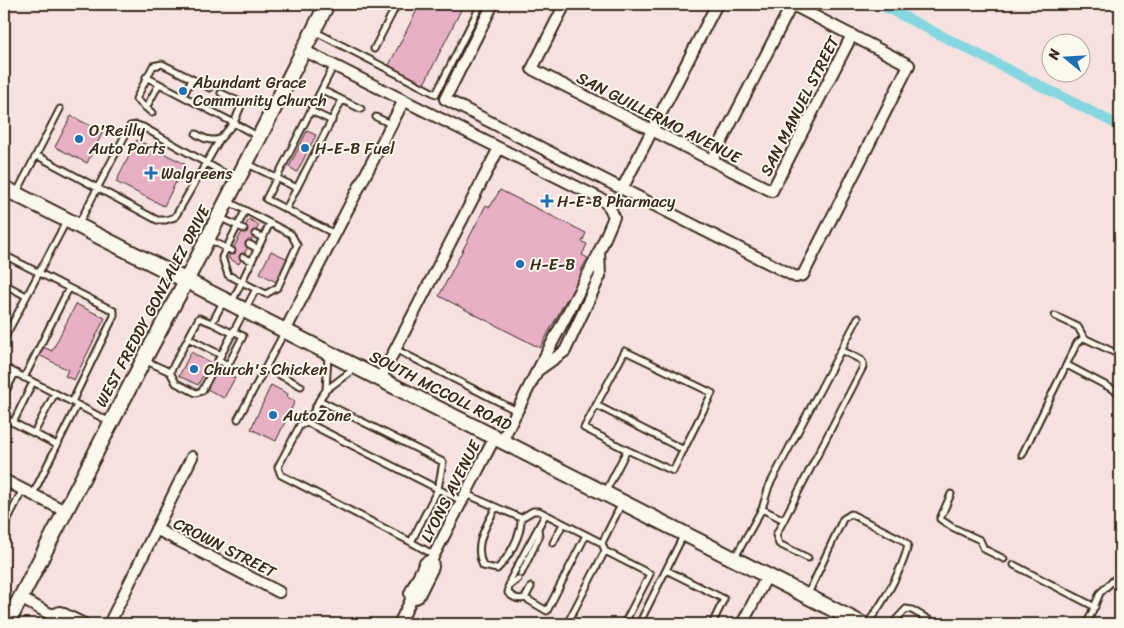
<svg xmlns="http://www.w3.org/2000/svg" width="1124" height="628" viewBox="0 0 1124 628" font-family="Sriracha,sans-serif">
	<rect width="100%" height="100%" fill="#f5e1e0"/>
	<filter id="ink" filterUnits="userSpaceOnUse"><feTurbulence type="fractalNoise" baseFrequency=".02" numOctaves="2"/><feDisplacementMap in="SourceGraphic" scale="10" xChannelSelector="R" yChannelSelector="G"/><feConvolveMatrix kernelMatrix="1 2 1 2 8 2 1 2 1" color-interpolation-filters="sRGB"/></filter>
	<g filter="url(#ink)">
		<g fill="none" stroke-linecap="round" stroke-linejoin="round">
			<!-- canal -->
			<path stroke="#85d6df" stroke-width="10" d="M879 4 1120 126"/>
		</g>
		<!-- building -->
		<path fill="#e6afc4" stroke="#3b2a1e" d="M420 4H464L424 84 388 67Z
			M71 116 103 132 87 163 55 147Z
			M307 131 316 135 297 172 289 167Z
			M137 140 185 164 164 206 116 182Z
			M500 190 586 233 582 242 587 244 582 255 588 258 581 270 591 276 577 306 566 300 540 348 439 296 486 205 490 207Z
			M249 219 259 225 239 264 228 258Z
			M271 251 288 259 276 282 260 273Z
			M76 304 105 318 74 380 65 376 68 370 39 355 43 347 52 351Z
			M191 352 210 363 198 385 179 376Z
			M217 369 235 378 224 398 207 389Z
			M271 385 288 394 287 397 295 401 276 441 251 429Z"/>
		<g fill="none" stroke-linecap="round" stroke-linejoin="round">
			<defs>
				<path id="service" d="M314 31 436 94 481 4
					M374 49 397 4
					M334 65 266 199 335 234
					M322 90 361 109
					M221 93 240 102 241 106 234 123 259 137
					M183 96 192 79
					M146 108 159 84
					M311 111 332 121
					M152 113 136 99 153 66 162 64 210 88
					M376 117 391 124
					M196 134C203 138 210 142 219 139
					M36 155 157 220H166L175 217 220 139 234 123 146 77
					M248 164 297 188
					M16 194 60 109
					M227 201 291 234 297 245 278 287 266 294 228 275 222 257 245 211
					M286 209 342 100
					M219 217 244 229
					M78 225 130 126 137 125 143 127 236 180
					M255 234 263 238
					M208 239 232 251
					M249 244 258 249
					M4 255 114 311V316L72 402 110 422
					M243 257 252 261
					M4 284 26 296
					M224 300 212 323 199 318 170 372 176 383 196 393 202 391 256 289
					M232 302 270 223
					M1055 316 1078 327 1084 338
					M212 323 232 333
					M188 338 221 355
					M4 339 67 220
					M395 349 517 411
					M144 360 170 372
					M218 360 228 365 243 336 233 331
					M1067 365 1120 393
					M4 367 72 402
					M266 368 301 386
					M354 369 326 390 319 400 443 462 438 489 462 501
					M24 378 69 288
					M326 390 328 356
					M4 395 15 373
					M319 400 308 423 300 425 278 467 281 475 411 542
					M596 405 684 450
					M4 418 57 445
					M238 419 285 331
					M13 423 33 382
					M308 423 438 489 411 542 434 555
					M34 433 55 393
					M1022 455 1077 343 1084 338 1120 355
					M605 493 627 450 673 471 712 393 625 351 584 428 627 450
					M33 494 77 405
					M466 494 521 518
					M951 494 940 519 952 527 980 540 984 549 1004 559
					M496 507C486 527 473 544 483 566L497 569C509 557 522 535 521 518
					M762 509 784 520
					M545 515 510 580 508 593C514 598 518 600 525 598L547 611 586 535
					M521 518 533 511H539L602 543 622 503
					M4 527 23 489
					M553 543 563 524
					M602 543 605 551 650 574 624 624
					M808 558 779 544 776 535 863 367V363L861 360 841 350
					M734 559 762 509 769 486 858 318
					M1014 565 1095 607
					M666 570 724 599 712 624
					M521 574 539 537 538 528
					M508 587 518 579
					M807 596 843 519 851 514 901 539 908 545C903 569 882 605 867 624
					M525 598 531 587
					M577 624 569 620 605 551
					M639 624 684 534
					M776 624 782 623 785 624
					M892 624 906 609 912 610 936 624
					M1087 624 1100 593 1120 574"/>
				<path id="minor" d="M493 4 445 99 796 277 803 275 909 65 791 4
					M565 4 532 69 772 191 852 35
					M303 50 603 200 610 208 614 217 599 252 600 276 565 351 537 371 502 441
					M712 160 792 4
					M622 189 717 4
					M285 331 404 100
					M539 368 599 253
					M380 379 499 148
					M4 480 65 511
					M156 529 279 592
					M20 598 52 615 55 622 60 624
					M411 600 418 597 433 567 432 559 495 437
					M52 615 60 612 84 624
					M109 624 192 457
					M399 624 411 600 410 593 425 563 432 559
					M742 624 767 576"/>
				<path id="secondary" d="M4 188 862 624
					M7 624 141 365 186 281 327 4"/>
			</defs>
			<!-- service casing -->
			<use href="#service" stroke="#3b2a1e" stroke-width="9"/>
			<!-- minor casing -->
			<use href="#minor" stroke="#3b2a1e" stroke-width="14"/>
			<!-- secondary casing -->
			<use href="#secondary" stroke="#3b2a1e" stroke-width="18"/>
			<!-- service -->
			<use href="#service" stroke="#fbf7ec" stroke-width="5"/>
			<!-- minor -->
			<use href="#minor" stroke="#fbf7ec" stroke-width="10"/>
			<!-- secondary -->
			<use href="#secondary" stroke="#fbf7ec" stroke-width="14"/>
		</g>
	</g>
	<!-- markers -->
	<g fill="#1f6fb2" stroke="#fbf7ec" stroke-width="2">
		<circle cx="183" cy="91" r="5"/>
		<circle cx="79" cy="139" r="5"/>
		<circle cx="305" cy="148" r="5"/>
		<path d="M148.5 165.5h5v5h5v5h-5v5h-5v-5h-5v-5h5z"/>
		<path d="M544.5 193.5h5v5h5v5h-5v5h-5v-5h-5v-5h5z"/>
		<circle cx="520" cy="264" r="5"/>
		<circle cx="194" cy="369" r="5"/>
		<circle cx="273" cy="415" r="5"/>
	</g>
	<g text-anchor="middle" stroke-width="4" stroke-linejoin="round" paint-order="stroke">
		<!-- poi labels -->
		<g font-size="16" fill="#3b2a1e" stroke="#fbf7ec" text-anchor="start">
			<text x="193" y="88">Abundant Grace<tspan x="193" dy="18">Community Church</tspan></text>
			<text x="89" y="136">O'Reilly<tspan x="89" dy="18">Auto Parts</tspan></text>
			<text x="315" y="154">H-E-B Fuel</text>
			<text x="161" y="179">Walgreens</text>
			<text x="557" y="207">H-E-B Pharmacy</text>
			<text x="530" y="270">H-E-B</text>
			<text x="204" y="375">Church's Chicken</text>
			<text x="283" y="421">AutoZone</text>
		</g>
		<!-- street labels -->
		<g font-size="16" fill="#3b2a1e" stroke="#fbf7ec">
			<text transform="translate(799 106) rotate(-63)" y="6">SAN MANUEL STREET</text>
			<text transform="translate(659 117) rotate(27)" y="6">SAN GUILLERMO AVENUE</text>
			<text transform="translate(152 306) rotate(-62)" y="6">WEST FREDDY GONZALEZ DRIVE</text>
			<text transform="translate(441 390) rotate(27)" y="6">SOUTH MCCOLL ROAD</text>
			<text transform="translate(450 491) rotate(-63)" y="6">LYONS AVENUE</text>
			<text transform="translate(225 547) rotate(27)" y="6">CROWN STREET</text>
		</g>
	</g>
	<!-- margin -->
	<rect width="1124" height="628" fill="none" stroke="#fbf7ec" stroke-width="20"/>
	<rect x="10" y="10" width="1104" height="608" fill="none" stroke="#3b2a1e" stroke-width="2" filter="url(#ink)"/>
	<!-- north arrow -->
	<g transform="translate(1066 58) rotate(288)"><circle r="24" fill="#fbf7ec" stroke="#aea59a"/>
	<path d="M0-4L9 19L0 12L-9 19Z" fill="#1f6fb2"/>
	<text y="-8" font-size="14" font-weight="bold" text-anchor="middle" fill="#3b2a1e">N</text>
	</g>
</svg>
